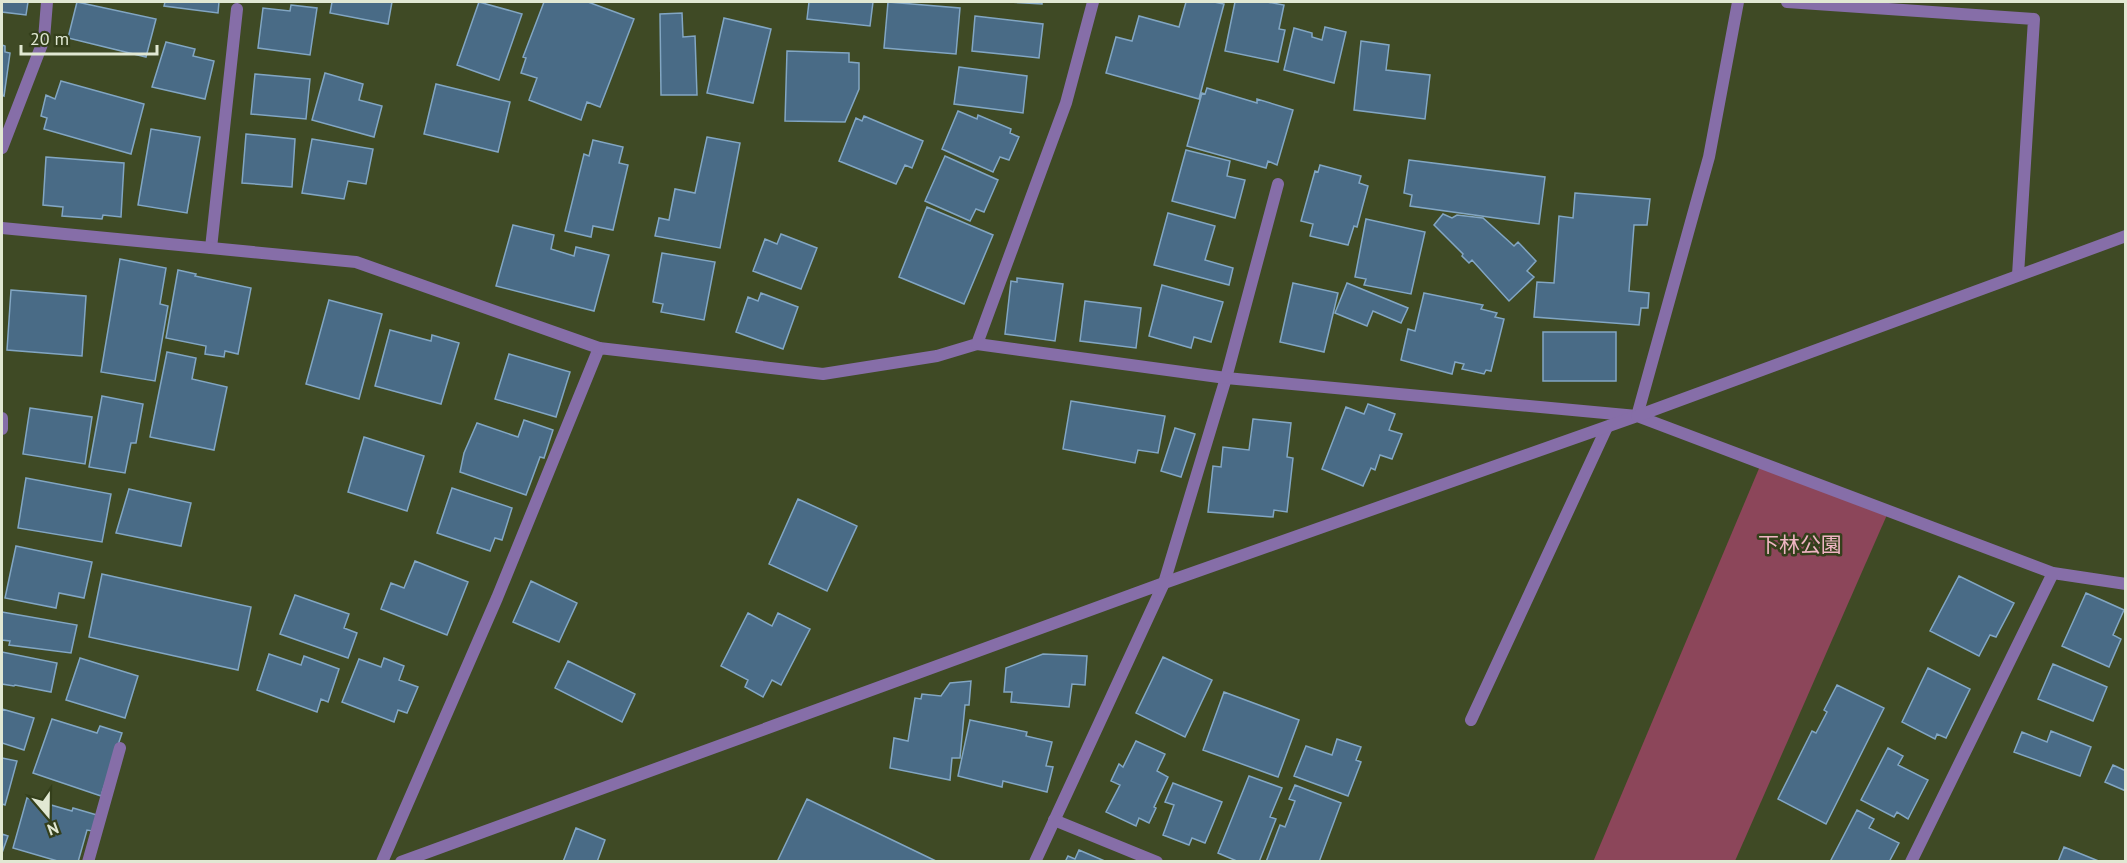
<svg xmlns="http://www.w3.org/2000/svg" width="2127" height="863" viewBox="0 0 2127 863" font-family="'PT Sans','Noto Sans JP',sans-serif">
	<rect width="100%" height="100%" fill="#3f4a25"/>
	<!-- green -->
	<path fill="#8c465a" d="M1763 459 1890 508 1735 861 1593 862Z"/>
	<!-- building -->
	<path fill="#496b86" stroke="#82a6c3" stroke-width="1.5" d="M2 2H28L26 15 2 12Z
		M77 2 156 19 146 57 68 38Z
		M165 2H228H219L218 13 164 6Z
		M332 2H392L388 24 330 13Z
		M479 2 522 14 499 80 457 65Z
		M544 2H588L634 19 600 107 587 102 581 120 529 100 537 78 521 73 526 58 523 57Z
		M809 2H873L870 26 807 19Z
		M888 2 960 8 956 54 884 48Z
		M1008 2H1042V4Z
		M1186 2H1214L1224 4 1199 99 1106 73 1116 37 1132 41 1139 16 1179 27Z
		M1235 2H1267L1284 5 1279 29 1285 30 1278 62 1225 51Z
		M291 5 317 8 310 55 258 48 263 8 290 11Z
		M682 13 683 37 695 36 697 95H661L660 14Z
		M975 16 1043 24 1039 58 972 51Z
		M724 18 771 29 753 103 707 93Z
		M1325 27 1346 32 1334 83 1284 70 1294 28 1312 33V37L1322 40Z
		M1361 41 1389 45 1386 70 1430 75 1425 119 1354 110Z
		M166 42 195 49 193 56 214 61 205 99 152 87Z
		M2 45 5 46V52L10 53 4 96 2 95Z
		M787 51 849 53V62L859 63V89L845 122 785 121Z
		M959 67 1027 76 1023 113 954 104Z
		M325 73 363 84 359 100 382 106 374 137 312 120Z
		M255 74 310 79 306 119 251 114Z
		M61 81 144 104 131 154 44 129 47 118 41 116 46 95 55 99Z
		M436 84 510 102 498 152 424 134Z
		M1207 88 1257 103V99L1293 110 1277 165 1268 161 1266 168 1187 146 1202 93 1205 94Z
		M958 111 977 119 978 115 1011 129 1010 133 1019 137 1009 160 1000 157 993 172 942 149Z
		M864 116 923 141 912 168 905 165 896 184 839 161 856 118 862 121Z
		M151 129 200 137 187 213 138 205Z
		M246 134 295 139 292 187 242 183Z
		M707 137 740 143 720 248 655 236 659 218 669 220 675 189 695 193Z
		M312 139 373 149 366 184 348 181 344 199 302 193Z
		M593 140 623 147 619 163 628 165 613 230 593 226 591 237 565 231 584 154 589 156Z
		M1186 150 1230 161 1227 176 1245 180 1235 218 1172 201Z
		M945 156 998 180 984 212 976 209 970 221 925 201Z
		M46 157 124 163 121 217 103 215 102 219 62 216 63 207 43 205Z
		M1409 160 1545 177 1539 224 1410 206 1412 195 1404 193Z
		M1320 165 1361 176 1359 183 1368 186 1357 227 1354 226 1348 245 1310 236 1313 224 1301 221 1315 171 1318 172Z
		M1575 193 1650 199 1647 225H1634L1629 291 1649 293 1648 308H1641L1639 325 1534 317 1537 282 1554 283 1559 216 1573 218Z
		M927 207 993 235 964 304 899 277Z
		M1168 213 1215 226 1205 260 1233 268 1229 285 1154 265Z
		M1443 214 1452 218 1457 215 1483 218 1514 246 1518 242 1536 261 1527 271 1534 277 1509 301 1472 260 1469 263 1462 256 1463 254 1434 225Z
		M1366 219 1425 232 1411 294 1364 285 1366 279 1355 277Z
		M513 225 554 235 551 249 574 256 576 247 609 255 594 311 496 286Z
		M781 234 817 248 801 289 753 271 765 239 777 244Z
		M662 253 715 262 704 320 661 312 663 304 653 302Z
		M120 259 166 268 160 304 168 306 155 381 101 372Z
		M178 270 196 274 195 276 251 288 238 354 225 351 224 357 205 354 206 346 166 338Z
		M1017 278 1063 284 1055 341 1005 334 1011 281 1017 282Z
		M1293 283 1338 293 1324 352 1280 342Z
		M1347 283 1408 308 1401 323 1373 311 1367 326 1335 313Z
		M1162 285 1223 302 1211 342 1194 337 1191 348 1149 336Z
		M11 290 86 296 82 356 7 350Z
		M761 293 798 307 783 349 736 332 748 297 758 301Z
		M1424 293 1483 305 1481 309 1497 313 1495 317 1504 319 1491 371 1486 370 1484 374 1462 369 1464 364 1455 362 1452 374 1401 360 1408 329 1415 331Z
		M329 300 382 314 359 399 306 384Z
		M1085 301 1141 308 1136 348 1080 341Z
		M390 330 431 341 432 335 459 343 441 404 375 386Z
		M1543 332H1616V381H1543Z
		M167 352 196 358 192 379 227 387 214 450 150 437Z
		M509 354 570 372 556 417 495 399Z
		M102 396 143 404 136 443H131L125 473 89 467Z
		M1071 401 1165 416 1158 453 1138 450 1135 463 1063 449Z
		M1368 404 1395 414 1389 430 1402 434 1392 459 1380 455 1375 470 1371 468 1363 486 1322 469 1346 407 1364 414Z
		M30 408 92 417 85 464 23 454Z
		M1253 419 1291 423 1287 457 1293 458 1287 512 1274 510 1273 517 1208 512 1213 466 1221 467 1223 447 1249 450Z
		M524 420 553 430 544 458 540 457 526 495 460 472 464 453 477 423 518 437Z
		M1175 428 1195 434 1181 477 1161 471Z
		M364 437 424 456 407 511 348 492Z
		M26 478 111 494 102 542 18 528Z
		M452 488 512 508 502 540 495 538 490 551 437 533Z
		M129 489 191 503 181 546 116 533Z
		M798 499 857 526 827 591 769 564Z
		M16 546 92 562 84 598 59 593 56 608 5 598Z
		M415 561 468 582 447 635 381 609 391 583 404 588Z
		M102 574 251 607 238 670 89 637Z
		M1959 576 2014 603 1996 637 1990 635 1979 656 1930 631Z
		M531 581 577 603 559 642 513 622Z
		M2086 593 2124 610 2113 635 2121 639 2109 667 2062 646Z
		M295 595 349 614 344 628 357 633 348 658 280 634Z
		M2 612 77 625 71 653 9 645 10 641 2 640Z
		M748 613 772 626 778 613 810 629 781 685 772 680 763 697 745 687 748 680 721 666Z
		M2 652 57 663 51 692 15 685 14 686 2 684Z
		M269 654 301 665 304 656 339 669 328 702 321 699 317 712 257 690Z
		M1043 654 1087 656 1085 685 1072 684 1069 707 1011 702 1012 692H1004L1006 668Z
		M1163 657 1212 680 1185 737 1136 713Z
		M80 658 138 676 125 718 66 700Z
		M384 658 404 666 399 680 418 687 407 713 398 710 394 722 342 702 359 659 381 667Z
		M568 661 635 694 622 722 555 688Z
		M2053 664 2107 687 2093 721 2038 699Z
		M1928 668 1970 689 1946 738 1937 734 1935 739 1902 722Z
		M971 681 969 705H965L960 758H952L950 780 890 768 894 738 908 741 915 698 921 699 922 694 941 696 950 683Z
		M1837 685 1884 708 1826 824 1778 799 1812 731 1816 733 1827 712 1824 710Z
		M1224 692 1299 720 1278 777 1203 750Z
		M2 709 34 718 24 750 2 743Z
		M52 719 97 733 100 726 122 733 101 796 33 773Z
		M970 720 1027 732 1026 736 1052 742 1046 766 1053 767 1047 792 1003 781 1002 787 958 776Z
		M2051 731 2091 747 2080 776 2014 752 2022 732 2047 742Z
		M1337 739 1361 747 1356 760 1361 762 1348 796 1294 776 1306 746 1332 755Z
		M1136 741 1165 754 1157 771 1168 777 1154 807 1156 808 1149 823 1139 818 1136 826 1106 812 1120 785 1111 781 1119 764 1123 767Z
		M1888 748 1903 756 1898 765 1928 780 1908 819 1897 812 1894 817 1861 800Z
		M2 758 17 761 5 805 2 804Z
		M2113 765 2126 771V791L2105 782Z
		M1249 776 1282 788 1270 817 1276 819 1259 862H1239L1218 853Z
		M1173 783 1222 802 1205 843 1192 838 1189 845 1163 835 1174 805 1165 802Z
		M1295 785 1341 803 1319 862H1266L1280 825 1285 827 1295 801 1289 799Z
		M27 798 72 811 73 808 97 815 92 831 87 830 78 862H61L13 848Z
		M807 799 938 862H777Z
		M1857 810 1874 819 1869 828 1899 843 1889 862H1830Z
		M576 828 605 840 597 862H563Z
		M2 834 8 836 2 853Z
		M2064 847 2101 862H2058Z
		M1079 850 1107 862H1065L1068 856 1075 859Z"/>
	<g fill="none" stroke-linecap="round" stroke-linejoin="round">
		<!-- service -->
		<path stroke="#866ea8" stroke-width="12" d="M1787 2 2034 19 2018 275
			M211 248 237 9
			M1226 378 1637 416
			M2 418V429
			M1164 583 1226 378 1278 184
			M1471 720 1607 427
			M1054 820 1157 862
			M88 862 120 748
			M382 862 497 598 599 348 823 374 937 356 977 344 1066 103 1093 2"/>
		<!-- minor -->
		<path stroke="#866ea8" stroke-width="12" d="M2 148 44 39 47 2
			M2 228 356 262 599 348
			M977 344 1226 378
			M1637 416 1709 157 1738 2
			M401 862 1164 583 1637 416 2053 573 2126 584
			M1035 862 1164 583
			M1911 862 2053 573"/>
		<!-- tertiary -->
		<path stroke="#866ea8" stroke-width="12" d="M1637 416 2126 236"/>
	</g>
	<g text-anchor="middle" stroke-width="5" stroke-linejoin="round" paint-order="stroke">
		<!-- park labels -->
		<g font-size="21" fill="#efb5c3" stroke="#343f1b">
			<text x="1800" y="552">下林公園</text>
		</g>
	</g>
	<!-- border -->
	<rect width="2127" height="863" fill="none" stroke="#e1e8d3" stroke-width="6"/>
	<!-- north arrow -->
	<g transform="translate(48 815) rotate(160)" stroke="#343f1b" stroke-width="4.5" paint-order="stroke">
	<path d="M0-4.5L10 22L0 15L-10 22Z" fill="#e1e8d3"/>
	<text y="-9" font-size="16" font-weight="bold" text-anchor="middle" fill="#e1e8d3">N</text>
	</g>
	<!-- scale -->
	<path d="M21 45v9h136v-9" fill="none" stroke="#e1e8d3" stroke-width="3"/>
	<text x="30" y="45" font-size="18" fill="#e1e8d3" stroke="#343f1b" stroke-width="4.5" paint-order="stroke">20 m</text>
</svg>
